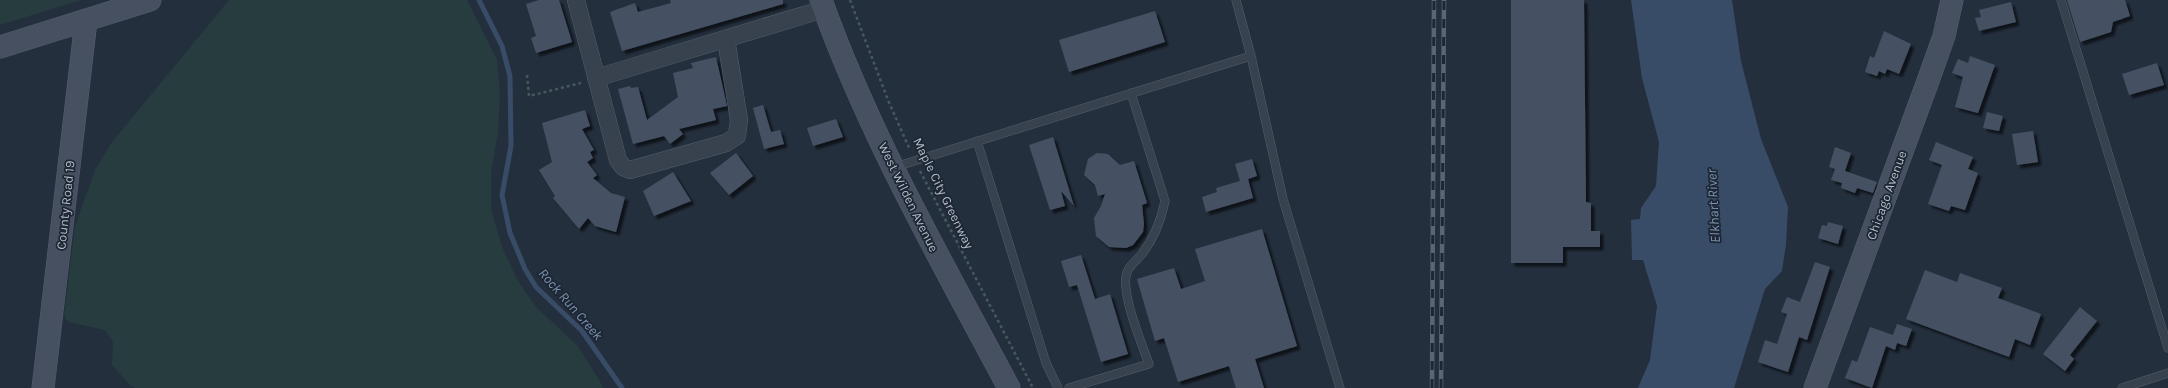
<svg xmlns="http://www.w3.org/2000/svg" width="2168" height="388" viewBox="0 0 2168 388" font-family="Karla,sans-serif">
	<defs>
		<filter id="shadow"><feDropShadow dx="3.5" dy="3.5" stdDeviation="1" flood-color="#0009"/></filter>
	</defs>
	<rect width="100%" height="100%" fill="#242f3e"/>
	<!-- green -->
	<path fill="#263c3f" d="M0 0H81L0 25Z
		M229 0H467L497 60 500 94 498 132 491 174V209L502 247 518 281 537 308 578 346 604 388H136L131 386 112 365 113 342 105 330 68 322 64 315 75 226 95 170 112 142Z"/>
	<!-- water -->
	<path fill="#394c67" d="M1631 0H1732L1741 61 1761 139 1788 207 1786 244 1782 271 1765 289 1734 388H1638L1650 360 1657 306 1643 260H1632L1631 220 1640 219 1641 208 1656 186 1659 142 1642 78Z"/>
	<g fill="none" stroke-linecap="round" stroke-linejoin="round">
		<!-- stream -->
		<path stroke="#394c67" stroke-width="5" d="M479 0 502 46 510 76 511 146 502 195 510 233 525 269 536 287 582 331 622 388"/>
	</g>
	<!-- building -->
	<path fill="#455162" filter="url(#shadow)" d="M539 0H559L572 42 536 53 531 38 536 36 526 4Z
		M670 0H783V4L622 51 610 12 635 3 638 12 671 3Z
		M1511 0H1584L1586 202 1591 203V231H1600V247H1563V263H1511Z
		M2067 0H2125L2130 16 2113 22 2111 32 2080 42Z
		M2011 2 2016 22 1979 31 1975 18 1981 17 1979 10Z
		M1155 11 1165 42 1069 72 1059 40Z
		M1884 31 1911 44 1899 74 1887 69 1885 74 1879 71 1877 76 1865 72 1870 56 1874 58Z
		M1970 56 1995 65 1978 113 1955 107 1963 77 1952 73 1958 59 1968 63Z
		M716 57 727 106 713 109 716 120 679 129 683 134 670 144 664 136 633 144 618 89 630 86 631 88 638 87 647 120 678 97 673 73 693 68 691 63Z
		M2157 63 2164 85 2129 95 2122 74Z
		M763 105 771 132 780 130 784 144 764 149 753 108Z
		M585 110 590 126 582 129 594 150 590 152 593 158 587 162 597 175 593 178 611 193 625 197 616 232 595 226 588 218 579 229 553 198 555 196 539 170 552 162 542 123Z
		M1987 112 2003 116 1999 131 1983 128Z
		M836 119 843 137 813 146 807 128Z
		M2033 131 2038 162 2017 165 2012 134Z
		M1053 137 1074 206 1061 191 1065 206 1050 210 1029 145Z
		M1936 142 1973 157 1968 169 1978 173 1965 210 1951 206 1949 211 1928 204 1942 165 1929 160Z
		M1835 147 1851 153 1845 171 1877 182 1873 193 1857 188 1855 193 1841 188 1842 183 1831 180 1835 169 1829 167Z
		M736 153 753 176 729 195 710 173Z
		M1097 153 1108 154 1120 165 1134 161 1147 203 1142 205 1144 224 1143 232 1133 245 1126 248 1109 247 1096 236 1094 218 1101 206 1105 194 1098 196 1095 185 1084 175 1088 159Z
		M1252 159 1257 176 1248 179 1253 198 1206 212 1202 197 1217 192 1216 188 1240 181 1235 164Z
		M673 172 691 201 654 216 643 191Z
		M1828 222 1843 226 1838 244 1818 238 1822 225 1827 226Z
		M1262 229 1297 346 1255 359 1264 388H1236L1229 366 1178 382 1164 338 1155 341 1137 279 1174 268 1181 289 1205 281 1195 249Z
		M1081 255 1095 299 1110 294 1128 354 1101 362 1077 285 1069 287 1061 261Z
		M1815 262 1830 267 1807 340 1799 337 1788 372 1758 362 1765 340 1777 344 1787 314 1781 312 1787 297 1800 302Z
		M1925 270 1957 282 1960 273 2002 288 1998 298 2041 314 2030 345 2015 339 2009 357 1906 319Z
		M2080 307 2097 321 2070 355 2074 359 2065 371 2043 354Z
		M1897 324 1912 329 1906 346 1897 343 1895 350 1886 346 1872 388 1845 378 1852 360 1857 362 1870 327 1893 335Z"/>
	<g fill="none" stroke-linecap="round" stroke-linejoin="round">
		<defs>
			<path id="lane" d="M1236 0 1251 56 1283 199 1340 388
				M2061 0 2168 348
				M977 141 1046 363 1058 388
				M895 167 1251 56
				M1069 388 1149 364C1142 344 1118 288 1128 270 1131 264 1138 259 1142 254 1155 237 1161 221 1165 201L1131 93
				M2122 388 2168 373"/>
			<path id="street" d="M576 0 618 160 623 167 630 170 726 143 737 136 739 120 726 39
				M596 78 824 9"/>
			<path id="secondary" d="M821 0C869 135 942 262 1009 388
				M0 47 150 0
				M43 388 86 21
				M1815 388 1928 81 1944 36 1952 0"/>
		</defs>
		<!-- lane casing -->
		<use href="#lane" stroke="#565f6c" stroke-width="9"/>
		<!-- street casing -->
		<use href="#street" stroke="#565f6c" stroke-width="18"/>
		<!-- secondary casing -->
		<use href="#secondary" stroke="#565f6c" stroke-width="23"/>
		<!-- path -->
		<path stroke="#44595c" stroke-width="2.5" stroke-dasharray="3 3" stroke-linecap="butt" d="M850 0 888 100 910 150
			M527 75 529 96 581 83
			M920 171 1033 388"/>
		<!-- lane -->
		<use href="#lane" stroke="#38414e" stroke-width="8"/>
		<!-- street -->
		<use href="#street" stroke="#38414e" stroke-width="17"/>
		<!-- secondary -->
		<use href="#secondary" stroke="#465061" stroke-width="22"/>
		<defs>
			<path id="rail" d="M1432 388 1434 0
				M1441 388 1444 0"/>
		</defs>
		<!-- rail casing -->
		<use href="#rail" stroke="#5a6575" stroke-width="4.5"/>
		<!-- rail -->
		<use href="#rail" stroke="#1d2633" stroke-width="3" stroke-dasharray="9" stroke-linecap="butt"/>
	</g>
	<g text-anchor="middle" stroke-width="3.5" stroke-linejoin="round" paint-order="stroke">
		<!-- street labels -->
		<g font-size="13" fill="#b4bcc9" stroke="#1d2633">
			<text transform="translate(944 193) rotate(64)" y="5">Maple City Greenway</text>
			<text transform="translate(1886 195) rotate(-70)" y="5">Chicago Avenue</text>
			<text transform="translate(909 197) rotate(64)" y="5">West Wilden Avenue</text>
			<text transform="translate(65 205) rotate(-84)" y="5">County Road 19</text>
		</g>
		<!-- water labels -->
		<g font-size="14" font-style="italic" fill="#7c92b1" stroke="#1d2633">
			<text transform="translate(1713 206) rotate(-93)" y="5">Elkhart River</text>
			<text transform="translate(571 304) rotate(49)" y="5">Rock Run Creek</text>
		</g>
	</g>
</svg>
